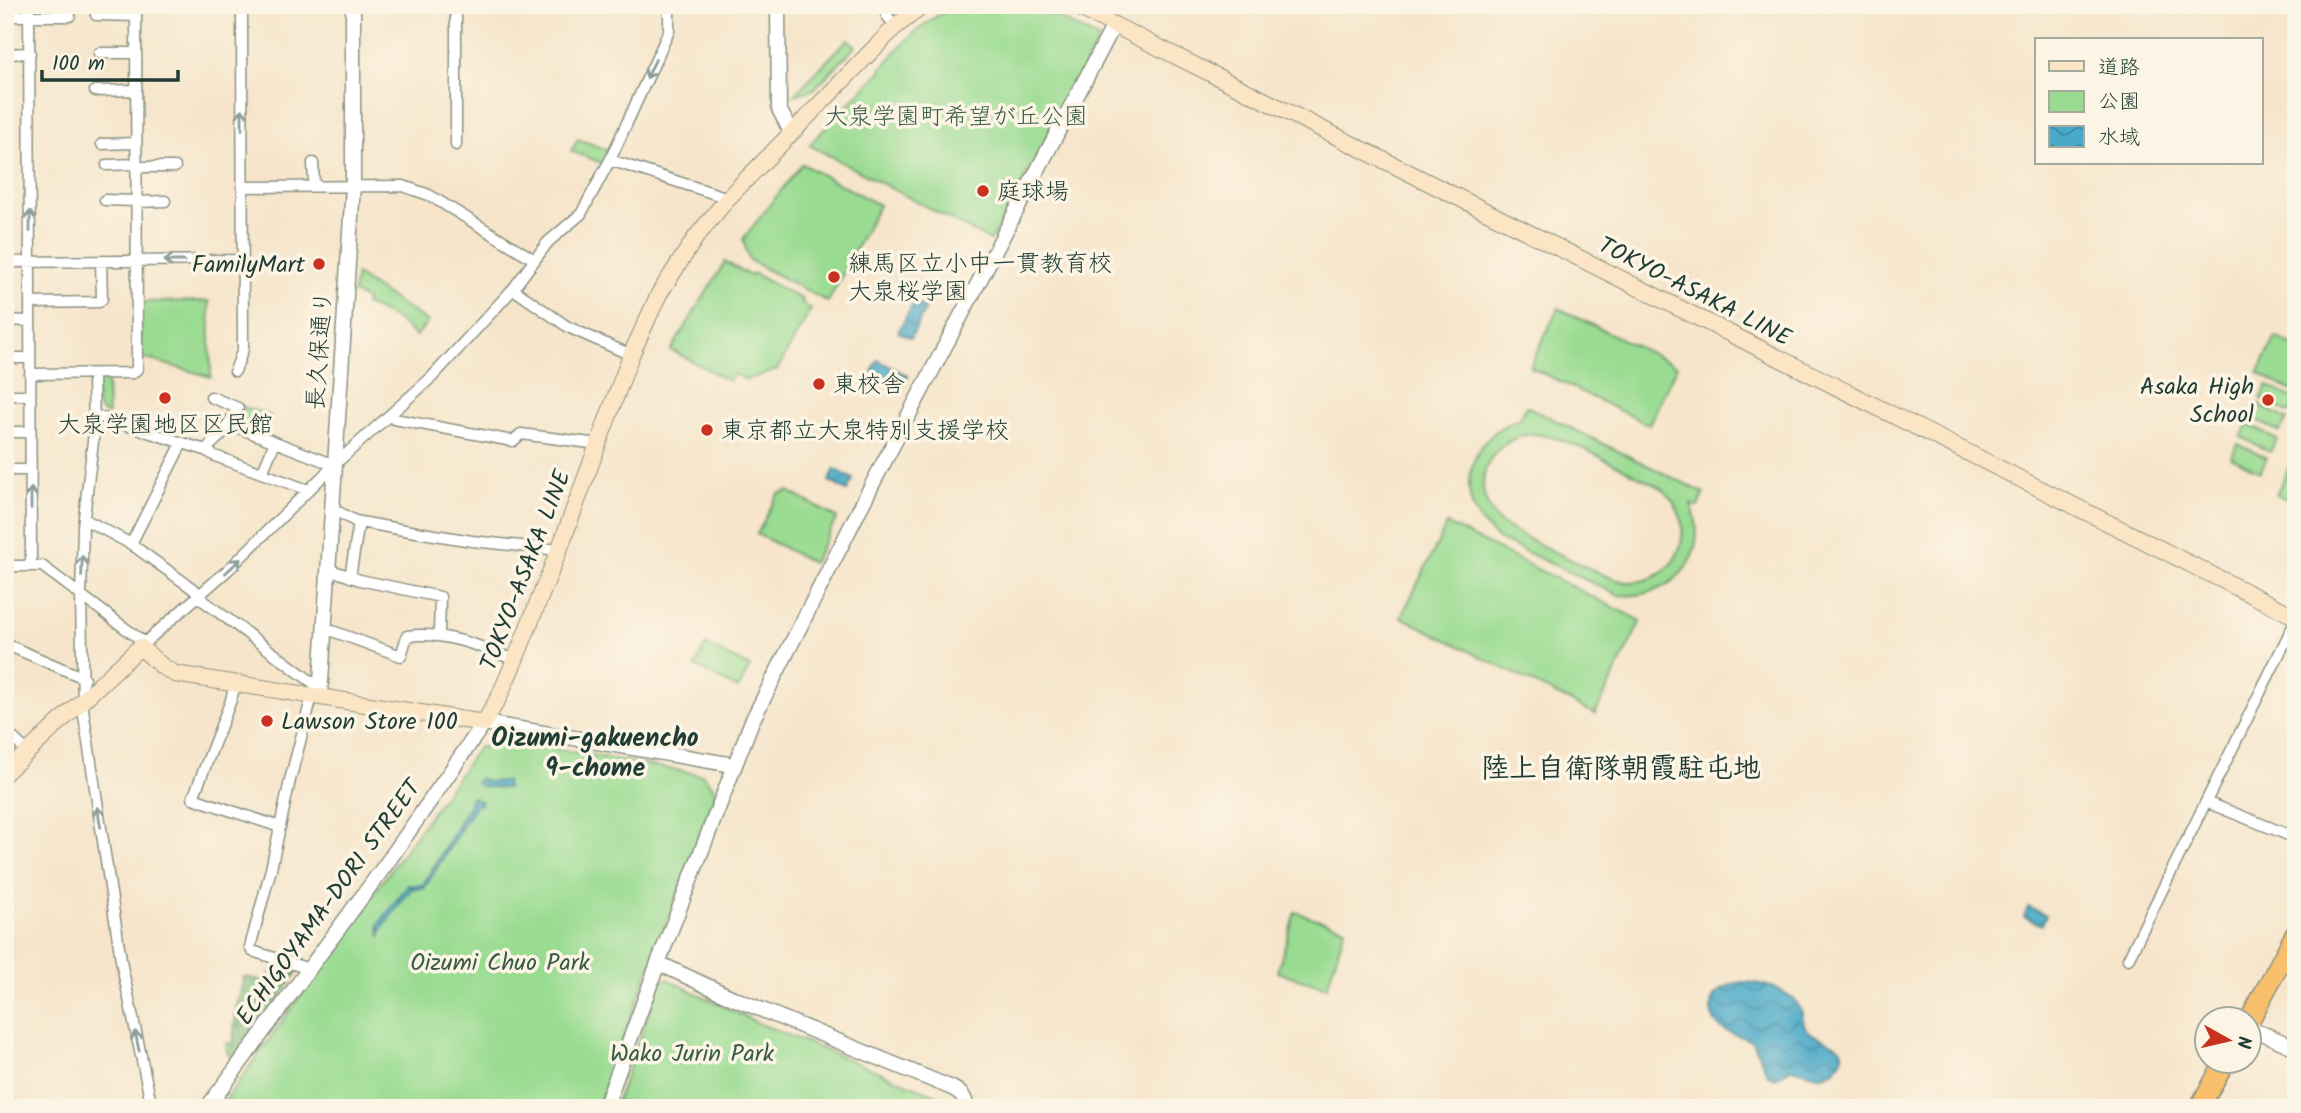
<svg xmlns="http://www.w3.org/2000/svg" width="2301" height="1113" viewBox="0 0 2301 1113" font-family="Kalam,'Klee One',sans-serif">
	<defs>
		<pattern id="forest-firs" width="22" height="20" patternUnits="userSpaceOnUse" patternTransform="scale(1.75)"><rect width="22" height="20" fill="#7bbb7c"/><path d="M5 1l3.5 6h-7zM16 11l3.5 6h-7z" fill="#649966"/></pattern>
		<pattern id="water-waves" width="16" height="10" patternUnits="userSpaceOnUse" patternTransform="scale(1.75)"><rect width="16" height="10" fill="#49a9c8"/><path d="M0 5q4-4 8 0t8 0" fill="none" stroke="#3c8ba3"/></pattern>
	</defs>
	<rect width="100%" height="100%" fill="#fcf5e5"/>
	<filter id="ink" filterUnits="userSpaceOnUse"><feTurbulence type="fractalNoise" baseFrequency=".0143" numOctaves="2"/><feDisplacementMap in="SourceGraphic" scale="14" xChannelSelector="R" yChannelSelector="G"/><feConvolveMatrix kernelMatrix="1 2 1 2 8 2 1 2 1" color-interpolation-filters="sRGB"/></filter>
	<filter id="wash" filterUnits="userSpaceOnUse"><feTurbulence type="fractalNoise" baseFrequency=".00686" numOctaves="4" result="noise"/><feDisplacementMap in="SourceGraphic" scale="28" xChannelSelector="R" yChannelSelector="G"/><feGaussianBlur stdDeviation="1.57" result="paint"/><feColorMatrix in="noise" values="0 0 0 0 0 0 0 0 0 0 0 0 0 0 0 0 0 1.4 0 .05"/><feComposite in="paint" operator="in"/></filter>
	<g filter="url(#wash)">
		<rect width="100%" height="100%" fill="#f6e5cb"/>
		<!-- green -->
		<path fill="#9adb92" stroke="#5c8c63" stroke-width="2" fill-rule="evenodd" d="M1025 5 1059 18 1099 39 991 241 809 145 879 73C895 48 934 10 964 5 984 3 1005 5 1025 5Z
			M848 39 856 46 814 89 794 95Z
			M578 139 610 151 604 164 571 151Z
			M802 164 879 205 828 302 749 260 743 239Z
			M725 262 751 276 753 273 803 300 802 304 811 309 777 370 746 380 734 374 729 381 671 350Z
			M356 275 428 322 416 336 394 318 365 304 366 299 353 293Z
			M209 301 211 377 140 357V302Z
			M1558 308 1677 366 1649 425 1530 367Z
			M2276 337 2296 347V393L2258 373Z
			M101 379H107L108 415C93 410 97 397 97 383Z
			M2267 385 2296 400 2290 413 2261 399Z
			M2258 404 2287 419 2280 432 2251 418Z
			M1526 406 1704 493 1698 506 1691 504C1712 556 1673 600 1618 595L1498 539C1491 533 1484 527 1479 519 1454 481 1479 430 1520 419ZM1530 434C1564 433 1628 472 1661 488 1702 522 1681 585 1626 582 1610 581 1515 533 1499 522 1467 488 1486 442 1530 434Z
			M243 407 271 416 265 433 237 423 236 418Z
			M2248 424 2277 439 2270 452 2241 437Z
			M2238 444 2267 458 2260 472 2231 457Z
			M2296 454V503L2276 494Z
			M788 491 837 518 813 563 757 534 778 494Z
			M1447 524 1641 621 1595 714 1401 617Z
			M706 645 750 667 738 689 695 666Z
			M507 740 703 775 716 791 597 1108H220L478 748Z
			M1295 912 1345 928 1327 987 1277 972Z
			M667 979 758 1023 951 1101 955 1108H614L660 982Z"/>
		<!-- forest -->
		<path fill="url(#forest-firs)" stroke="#4d7c58" stroke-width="2" d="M277 964 298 971 235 1061 227 1052 226 1043 233 1044 236 1009 244 977 265 981Z"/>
		<!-- water -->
		<path fill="url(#water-waves)" stroke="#34737e" stroke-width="2" d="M914 302 926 308 911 338 898 332Z
			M878 360 908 376 901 388 872 372Z
			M835 469 853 479 847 491 829 481Z
			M479 778 488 782 506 781 507 788 485 787 476 783Z
			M471 797 481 801 480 805 476 804 424 889H411L383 927 380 937 379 924 408 885H423L471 802 469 801Z
			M2028 907 2046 915 2042 925 2024 917Z
			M1744 982C1763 983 1793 990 1801 1010 1804 1017 1802 1025 1808 1031 1821 1043 1858 1041 1835 1070L1821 1076 1791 1068 1776 1078 1768 1075 1753 1042C1743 1036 1731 1035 1721 1028 1716 1025 1713 1020 1712 1014 1706 993 1727 984 1744 982Z"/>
	</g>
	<g filter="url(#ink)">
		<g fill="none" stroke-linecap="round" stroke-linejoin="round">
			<defs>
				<path id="minor" d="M29 5 31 566
					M456 5V145
					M887 5V16L896 26
					M96 15 136 16
					M5 16H70
					M99 53H136
					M5 54 30 53
					M95 91 136 90
					M102 144 136 143
					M610 160 728 198
					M313 163 314 186
					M107 165 136 164
					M136 167H175
					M242 187 403 186 429 195 535 260
					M105 200 136 201
					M136 202 165 201
					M5 262 243 260
					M513 289 568 327 631 355
					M30 303 99 302 102 299 101 261
					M5 320 30 321
					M5 358H30
					M235 371 243 349 242 5
					M30 374 133 373 137 369 136 5
					M93 374 94 433 83 526 81 595 83 709 122 966 152 1108
					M5 395H30
					M94 415 205 450 215 456 308 490
					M391 415 394 419 513 441 521 434 598 444
					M229 424 334 465
					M5 432H30
					M205 450 222 434 238 408 211 397
					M5 470H31
					M262 473 275 442
					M331 508 355 521 404 530 472 541 559 550
					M84 519 131 544 196 591 201 599 320 688
					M131 544 182 443
					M5 566H42L145 643
					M328 569 360 580 440 597 439 635
					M350 577 359 522
					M324 628 401 656 407 636C444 631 480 646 515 660
					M5 644 84 678
					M140 647 229 569 334 465 432 377 513 289 548 242 581 214 610 160 669 31V5
					M235 684 231 700 193 798 280 827
					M5 731 28 752
					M2206 802 2296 838
					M2128 959 2296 620
					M308 970 300 966 252 951 250 947 271 869 290 780 312 696
					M5 1096 11 1108"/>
				<path id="tertiary" d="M778 5 779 109 791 132
					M320 697 353 186V5
					M658 963 733 998 952 1088C961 1093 966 1097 966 1108
					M2248 1027 2296 1048
					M207 1108 389 860 484 723 734 765
					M605 1108 658 963 752 721 874 481 1114 25"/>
				<path id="secondary" d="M1074 5 2296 617
					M5 773 140 647 163 667 175 674 484 723 499 697 515 660 559 550 631 355 659 294 696 237 728 198 896 26 924 5"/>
				<path id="trunk" d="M2248 1023 2296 933
					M2199 1108 2226 1060"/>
			</defs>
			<!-- minor casing -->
			<use href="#minor" stroke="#8a9180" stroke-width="13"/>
			<!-- tertiary casing -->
			<use href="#tertiary" stroke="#8a9180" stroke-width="17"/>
			<!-- secondary casing -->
			<use href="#secondary" stroke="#8a9180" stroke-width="18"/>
			<!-- trunk casing -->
			<use href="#trunk" stroke="#8a9180" stroke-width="22"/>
			<!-- minor -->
			<use href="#minor" stroke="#fff" stroke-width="10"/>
			<!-- tertiary -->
			<use href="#tertiary" stroke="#fff" stroke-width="14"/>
			<!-- secondary -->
			<use href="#secondary" stroke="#fce5c4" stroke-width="16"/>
			<!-- trunk -->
			<use href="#trunk" stroke="#f8bf6c" stroke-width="19"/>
		</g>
		<!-- one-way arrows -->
		<defs><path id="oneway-shaft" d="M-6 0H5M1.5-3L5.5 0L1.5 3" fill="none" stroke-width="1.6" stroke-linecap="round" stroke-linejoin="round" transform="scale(1.75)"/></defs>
		<g stroke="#8f9e9a">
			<use href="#oneway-shaft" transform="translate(651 69) rotate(115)"/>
			<use href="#oneway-shaft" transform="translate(242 119) rotate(-90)"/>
			<use href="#oneway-shaft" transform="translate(30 221) rotate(-90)"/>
			<use href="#oneway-shaft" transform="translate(174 261) rotate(180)"/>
			<use href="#oneway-shaft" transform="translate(31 498) rotate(-90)"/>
			<use href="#oneway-shaft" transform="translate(82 566) rotate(-88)"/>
			<use href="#oneway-shaft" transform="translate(233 566) rotate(-43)"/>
			<use href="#oneway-shaft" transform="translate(99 817) rotate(-99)"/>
			<use href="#oneway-shaft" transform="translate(137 1041) rotate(-102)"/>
		</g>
	</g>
	<!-- markers -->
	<g fill="#c8321e" stroke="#fcf5e5" stroke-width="2.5">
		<circle cx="983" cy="191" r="7"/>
		<circle cx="319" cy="264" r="7"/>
		<circle cx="834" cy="277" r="7"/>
		<circle cx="819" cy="384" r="7"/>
		<circle cx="165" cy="398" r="7"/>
		<circle cx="2268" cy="400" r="7"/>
		<circle cx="707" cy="430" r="7"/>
		<circle cx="267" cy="721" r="7"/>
	</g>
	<g text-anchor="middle" stroke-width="7" stroke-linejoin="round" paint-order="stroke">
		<!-- park labels -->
		<g font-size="24" fill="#385d47" stroke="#fcf5e5">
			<text x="956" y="124">大泉学園町希望が丘公園</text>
			<text x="500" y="970">Oizumi Chuo Park</text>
			<text x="692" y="1061">Wako Jurin Park</text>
		</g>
		<!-- poi labels -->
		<g font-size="24" fill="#1f3d34" stroke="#fcf5e5" text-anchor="start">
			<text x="997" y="199">庭球場</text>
			<text x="848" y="271">練馬区立小中一貫教育校<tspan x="848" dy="28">大泉桜学園</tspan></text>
			<text x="305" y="272" text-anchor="end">FamilyMart</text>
			<text x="833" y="392">東校舎</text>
			<text x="2254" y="394" text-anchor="end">Asaka High<tspan x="2254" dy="28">School</tspan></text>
			<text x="165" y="432" text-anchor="middle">大泉学園地区区民館</text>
			<text x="721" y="438">東京都立大泉特別支援学校</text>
			<text x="281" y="729">Lawson Store 100</text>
		</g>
		<!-- street labels -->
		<g font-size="24" fill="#1f3d34" stroke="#fcf5e5">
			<text transform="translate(1695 291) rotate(27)" y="8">TOKYO-ASAKA LINE</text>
			<text transform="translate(319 350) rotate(-86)" y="8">長久保通り</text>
			<text transform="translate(525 570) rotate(-69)" y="8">TOKYO-ASAKA LINE</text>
			<text transform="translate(328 902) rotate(-54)" y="8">ECHIGOYAMA-DORI STREET</text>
		</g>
		<!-- neighbourhood labels -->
		<g font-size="26" font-weight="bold" fill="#1f3d34" stroke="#fcf5e5">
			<text x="595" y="746">Oizumi-gakuencho<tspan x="595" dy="30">9-chome</tspan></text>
		</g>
		<!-- quarter labels -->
		<g font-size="28" font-weight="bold" fill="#1f3d34" stroke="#fcf5e5">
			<text x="1621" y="777">陸上自衛隊朝霞駐屯地</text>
		</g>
	</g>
	<!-- margin -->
	<rect width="2301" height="1113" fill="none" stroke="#fcf5e5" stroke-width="28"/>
	<!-- legend -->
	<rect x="2035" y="38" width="228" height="126" fill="#fcf5e5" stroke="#a4ab9e" stroke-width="2"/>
	<rect x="2049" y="61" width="35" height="10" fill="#fce5c4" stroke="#a4ab9e" stroke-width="2"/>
	<text x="2098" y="74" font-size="21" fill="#1f3d34">道路</text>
	<rect x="2049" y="91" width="35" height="21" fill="#9adb92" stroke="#a4ab9e" stroke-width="2"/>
	<text x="2098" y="108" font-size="21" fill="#1f3d34">公園</text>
	<rect x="2049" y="126" width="35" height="21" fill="url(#water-waves)" stroke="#a4ab9e" stroke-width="2"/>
	<text x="2098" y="144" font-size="21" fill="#1f3d34">水域</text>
	<!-- north arrow -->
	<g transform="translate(2228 1040) rotate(98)"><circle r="33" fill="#fcf5e5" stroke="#a4ab9e" stroke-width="2"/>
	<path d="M0-5L12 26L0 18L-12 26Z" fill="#c8321e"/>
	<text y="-10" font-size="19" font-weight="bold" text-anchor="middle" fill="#1f3d34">N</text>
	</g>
	<!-- scale -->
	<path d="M42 70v10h136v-10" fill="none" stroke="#1f3d34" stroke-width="3.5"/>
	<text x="52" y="70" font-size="21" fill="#1f3d34" stroke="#fcf5e5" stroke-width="5" paint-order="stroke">100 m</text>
</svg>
